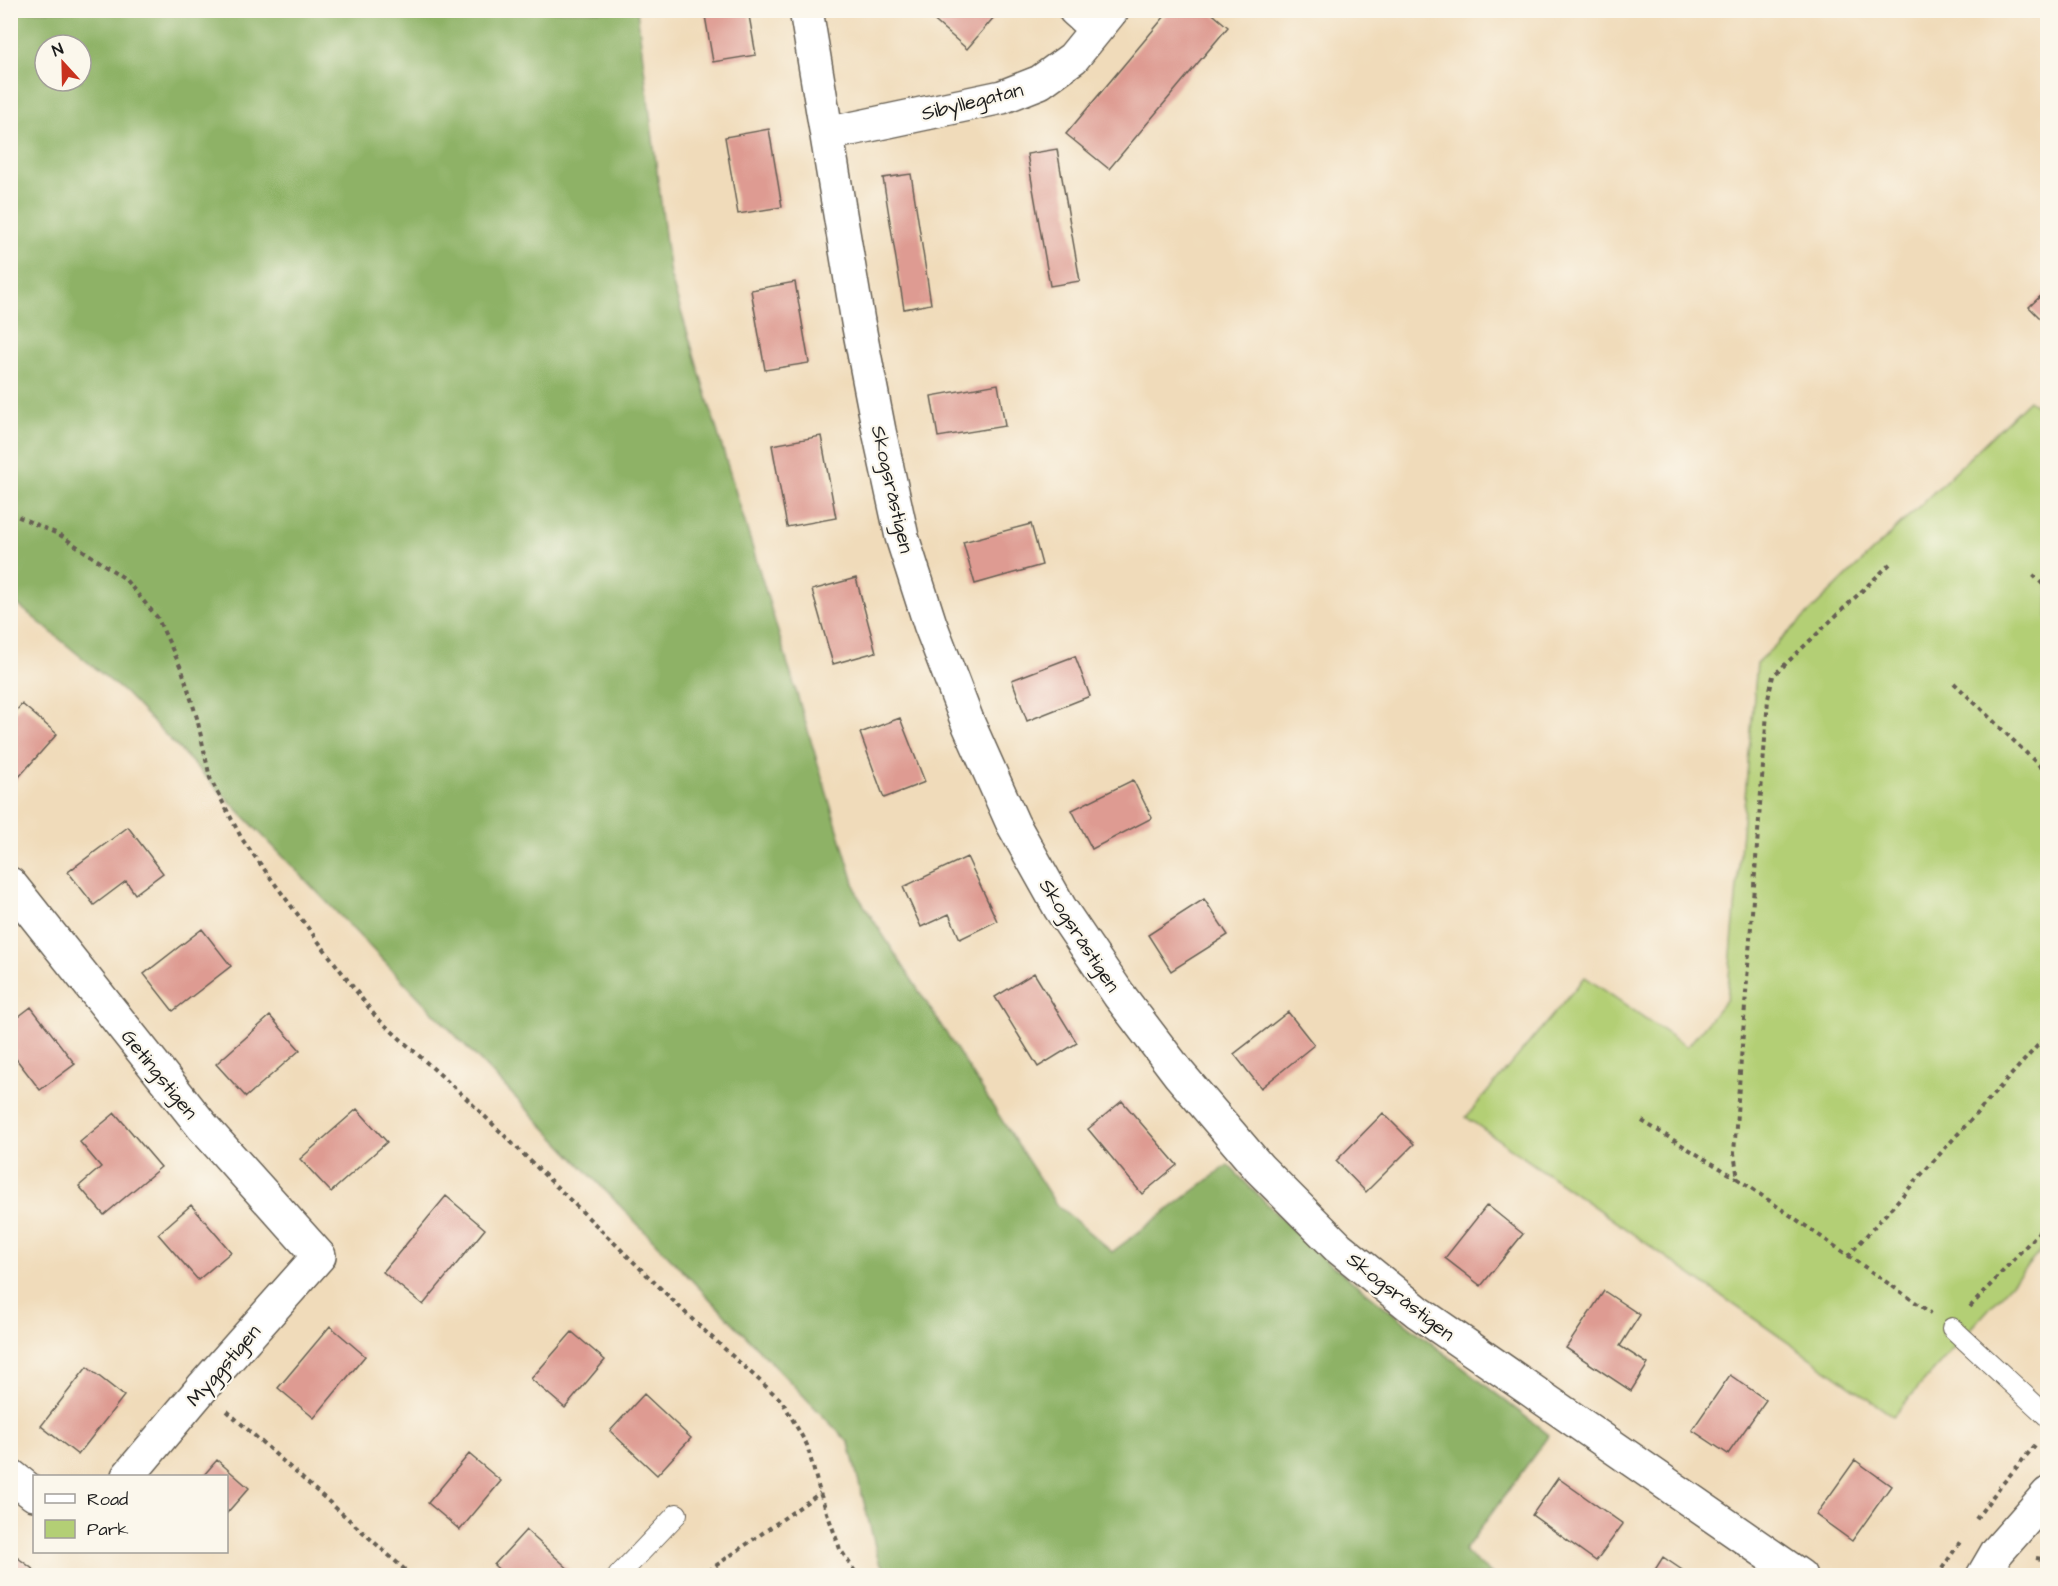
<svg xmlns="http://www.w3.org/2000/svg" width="2058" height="1586" viewBox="0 0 2058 1586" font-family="'Architects Daughter',sans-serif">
	<rect width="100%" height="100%" fill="#fbf7ec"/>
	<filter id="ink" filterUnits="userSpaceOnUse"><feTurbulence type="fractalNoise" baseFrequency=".0167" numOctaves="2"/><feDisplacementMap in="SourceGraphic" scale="12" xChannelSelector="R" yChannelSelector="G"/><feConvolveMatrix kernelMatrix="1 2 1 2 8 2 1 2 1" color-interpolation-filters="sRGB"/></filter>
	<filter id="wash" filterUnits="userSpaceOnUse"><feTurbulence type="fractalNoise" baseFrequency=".008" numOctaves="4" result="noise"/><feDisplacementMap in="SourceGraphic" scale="24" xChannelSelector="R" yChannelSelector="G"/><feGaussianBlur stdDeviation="1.35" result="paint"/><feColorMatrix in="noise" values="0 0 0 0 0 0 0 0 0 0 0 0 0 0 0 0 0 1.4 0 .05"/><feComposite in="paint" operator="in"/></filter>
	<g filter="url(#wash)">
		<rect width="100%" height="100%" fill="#f0dbba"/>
		<!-- green -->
		<path fill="#b3cf75" stroke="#687648" stroke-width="1.5" d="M2029 400 2048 417 2047 1244 1893 1416 1466 1117 1585 977 1687 1047 1727 999 1757 663Z"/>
		<!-- forest -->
		<path fill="#8eb266" stroke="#556741" stroke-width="1.5" fill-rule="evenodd" d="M10 11H637L670 275 858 896 1055 1203 1112 1252 1228 1165 1316 1253 1549 1435 1464 1551 1492 1575 893 1576 879 1562 849 1443 125 693 11 599ZM45 45H81V81H45Z"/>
		<g id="blocks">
			<!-- building -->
			<path fill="#de9b92" d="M704 10H748L756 55 713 62Z
				M922 10H1000L967 49Z
				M1170 10H1208L1228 27 1109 169 1066 134Z
				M769 129 782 207 738 214 725 137Z
				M1057 149 1080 281 1050 286 1027 154Z
				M911 174 931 304 904 309 883 178Z
				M795 282 809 363 765 370 751 290Z
				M2048 289V326L2029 307Z
				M998 384 1005 426 938 437 931 396Z
				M821 436 836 518 787 527 772 445Z
				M1031 524 1042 565 975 584 963 542Z
				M856 578 876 652 833 664 812 590Z
				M1075 656 1090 696 1027 721 1012 680Z
				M22 704 57 734 10 787V718Z
				M900 718 925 782 884 798 860 733Z
				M1133 780 1152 818 1092 849 1072 810Z
				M128 827 163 873 135 894 126 881 94 905 68 872Z
				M967 857 997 921 960 939 949 914 921 927 903 887Z
				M1204 899 1228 935 1171 971 1148 935Z
				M202 929 231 966 173 1011 144 974Z
				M1034 973 1077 1043 1038 1067 995 997Z
				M31 1007 75 1064 40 1090 10 1051V1023Z
				M1288 1012 1314 1045 1261 1088 1234 1054Z
				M270 1016 300 1050 246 1097 216 1064Z
				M1122 1101 1177 1165 1142 1194 1088 1129Z
				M357 1109 387 1142 331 1192 300 1159Z
				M115 1113 161 1167 104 1215 79 1186 101 1167 80 1142Z
				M1383 1113 1414 1144 1366 1192 1336 1161Z
				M446 1196 485 1229 423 1305 383 1272Z
				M191 1205 231 1252 198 1280 158 1234Z
				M1487 1205 1523 1234 1481 1286 1445 1258Z
				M1604 1291 1640 1315 1620 1346 1648 1364 1631 1391 1566 1348Z
				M330 1326 365 1356 314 1418 278 1388Z
				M572 1332 605 1360 565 1408 531 1379Z
				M87 1367 124 1396 78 1455 41 1426Z
				M1730 1375 1766 1400 1728 1454 1692 1430Z
				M644 1394 691 1438 657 1475 610 1431Z
				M469 1454 501 1481 460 1530 428 1503Z
				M217 1460 249 1488 226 1514V1476H203Z
				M1855 1460 1891 1486 1852 1541 1816 1515Z
				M1558 1478 1623 1524 1596 1561 1532 1515Z
				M526 1530 573 1573 571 1576H506L494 1565Z
				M10 1552 38 1573 36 1576H10Z
				M1663 1557 1691 1576H1651Z"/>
		</g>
	</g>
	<g filter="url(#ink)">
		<use href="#blocks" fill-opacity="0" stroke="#665f53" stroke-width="1.5"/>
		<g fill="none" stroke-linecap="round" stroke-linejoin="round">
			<defs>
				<path id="service" d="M1952 1328 2048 1417
					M618 1576 677 1514"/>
				<path id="minor" d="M806 10 858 322 879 431 902 537 930 624 968 723 1013 824 1060 908 1119 995 1179 1074 1259 1168 1338 1247 1418 1312 1800 1576
					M1075 10 1096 29
					M827 134 1002 97 1040 82 1073 58 1112 10
					M10 884 203 1127 319 1256 202 1388 128 1476
					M10 1475 34 1494
					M1983 1576 1997 1552 2048 1494"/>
			</defs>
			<!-- service casing -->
			<use href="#service" stroke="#665f53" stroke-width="22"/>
			<!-- minor casing -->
			<use href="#minor" stroke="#665f53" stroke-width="36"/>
			<!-- path -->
			<path stroke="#665f53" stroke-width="4" stroke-dasharray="4.5 4.5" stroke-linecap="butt" d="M10 513 60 535 124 578 157 617 182 670 197 718 210 778 242 839 292 907 376 1017 466 1098 695 1322 782 1401 807 1445 820 1493 840 1549 858 1576
				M1890 564 1773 676 1768 699 1734 1153 1738 1179 1931 1313
				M2033 575 2048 589
				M1954 683 2048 774
				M1642 1121 1738 1179
				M1848 1256 2048 1034
				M1970 1307 2048 1222
				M227 1411 412 1576
				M1976 1519 1999 1488 2037 1443
				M2036 1558 2048 1560
				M701 1576 820 1493
				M1937 1576 1960 1542"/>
			<!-- service -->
			<use href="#service" stroke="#fff" stroke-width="20"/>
			<!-- minor -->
			<use href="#minor" stroke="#fff" stroke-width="33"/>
		</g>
	</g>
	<g text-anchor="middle" stroke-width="4.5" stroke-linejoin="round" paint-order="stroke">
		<!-- street labels -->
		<g font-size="20" fill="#1c1c1c" stroke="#fbf7ec">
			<text transform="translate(972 101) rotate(-14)" y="7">Sibyllegatan</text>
			<text transform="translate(893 489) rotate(77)" y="7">Skogsråstigen</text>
			<text transform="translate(1080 935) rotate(57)" y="7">Skogsråstigen</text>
			<text transform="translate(160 1074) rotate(51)" y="7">Getingstigen</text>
			<text transform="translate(1401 1296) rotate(38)" y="7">Skogsråstigen</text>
			<text transform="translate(223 1365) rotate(-49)" y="7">Myggstigen</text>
		</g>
	</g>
	<!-- margin -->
	<rect width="2058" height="1586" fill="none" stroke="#fbf7ec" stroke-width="36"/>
	<!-- legend -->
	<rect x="33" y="1475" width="195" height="78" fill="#fbf7ec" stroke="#a29f99" stroke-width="1.5"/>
	<rect x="45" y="1494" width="30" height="9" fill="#ffffff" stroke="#a29f99" stroke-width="1.5"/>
	<text x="87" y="1505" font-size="18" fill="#1c1c1c">Road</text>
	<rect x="45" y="1520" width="30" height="18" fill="#b3cf75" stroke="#a29f99" stroke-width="1.5"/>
	<text x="87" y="1535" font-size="18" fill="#1c1c1c">Park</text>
	<!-- north arrow -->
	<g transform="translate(63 63) rotate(338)"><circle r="28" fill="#fbf7ec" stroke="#a29f99" stroke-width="1.5"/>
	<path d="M0-4.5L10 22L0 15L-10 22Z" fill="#c8321e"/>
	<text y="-9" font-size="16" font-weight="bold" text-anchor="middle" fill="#1c1c1c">N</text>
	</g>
</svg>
